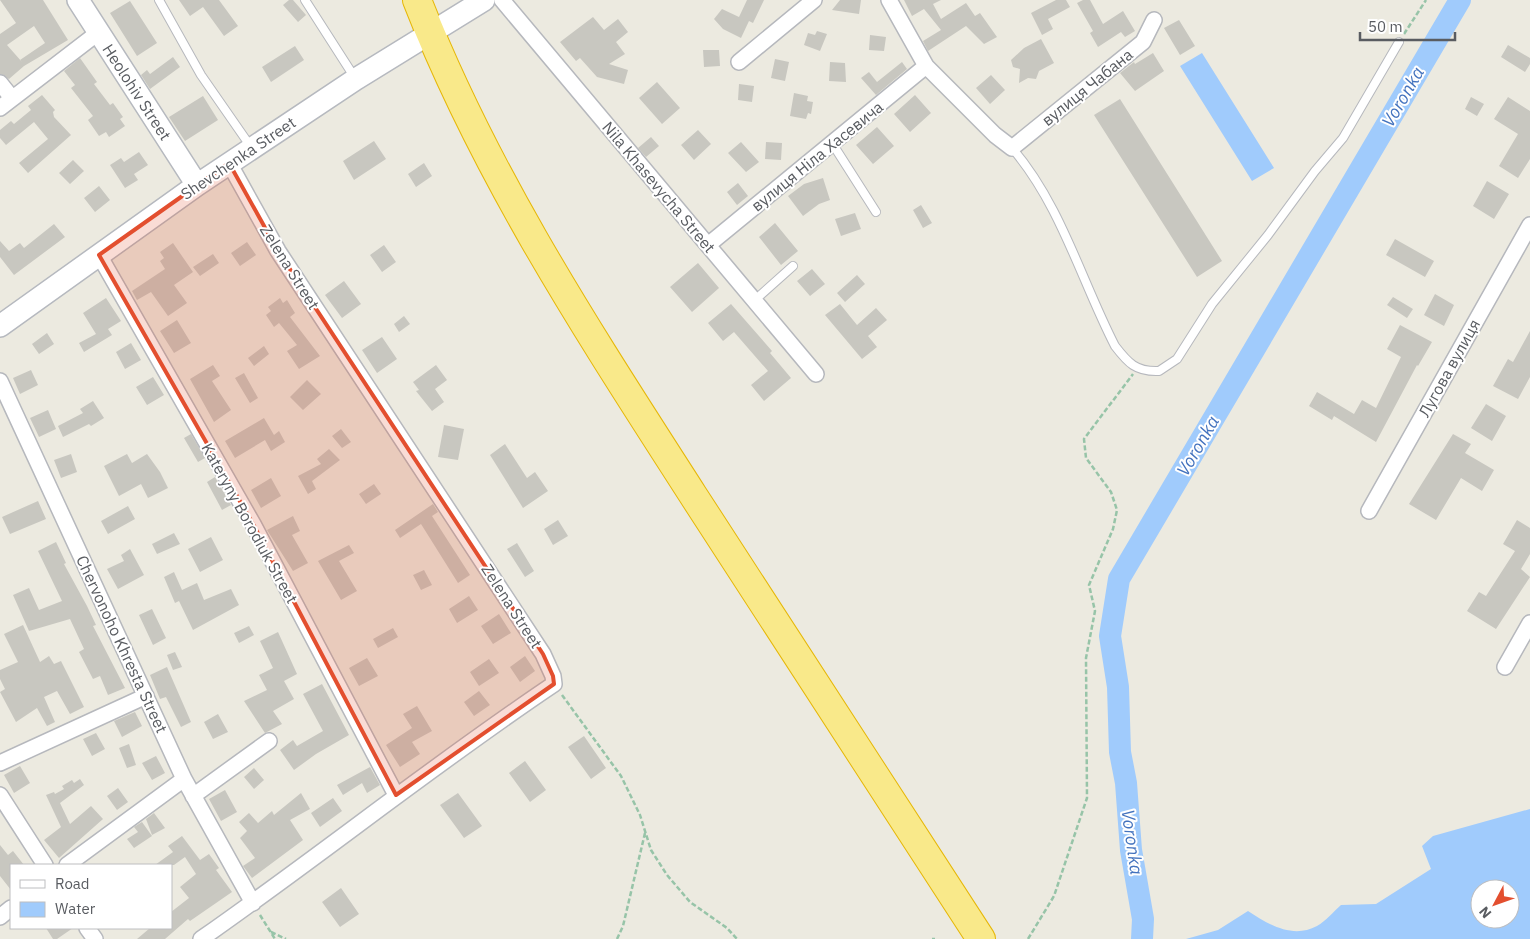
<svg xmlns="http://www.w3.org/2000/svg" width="1530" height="939" viewBox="0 0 1530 939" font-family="'IBM Plex Sans',sans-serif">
	<rect width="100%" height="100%" fill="#eceae0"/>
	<!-- water -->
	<path fill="#a0cbfc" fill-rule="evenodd" d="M1202 53 1274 168 1252 181 1180 66Z
		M1530 809V939H1186L1218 930 1248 911C1269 925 1293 939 1317 926 1326 921 1333 912 1341 905L1376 904 1431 869 1422 846 1433 836ZM1480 889H1510V919H1480Z"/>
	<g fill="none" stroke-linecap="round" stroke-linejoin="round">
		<!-- river -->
		<path stroke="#a0cbfc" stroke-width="22" d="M1142 939 1143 919 1131 850 1126 783 1120 752 1118 687 1110 636 1119 579 1460 0"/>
	</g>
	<!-- building -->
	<path fill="#c8c7c0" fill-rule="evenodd" d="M0 0H43L68 40 24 66 9 79 0 74V34L16 23ZM34 26 45 43 20 60 22 62 7 45Z
		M179 0H219L238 26 224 36 203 7 190 16Z
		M289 0H293L306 15 298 22 283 5Z
		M747 0H764L753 23 749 21 741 38 723 29 714 19 722 9 739 17Z
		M840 0H861L859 14 832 10Z
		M904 0H941L933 4 941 19 966 3 975 16 980 13 997 37 984 44 966 26 928 51 923 41 941 30 924 9 912 16Z
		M1056 0H1066L1070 7 1048 19 1053 29 1042 35 1031 13Z
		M1083 0H1090L1103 24 1123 11 1135 31 1125 37 1121 32 1098 47 1090 33 1093 31 1077 3Z
		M130 1 157 43 137 56 110 13Z
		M593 17 604 30 618 19 628 32 616 42 625 54 609 64 628 70 624 84 597 77 580 58 576 61 560 42Z
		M1179 20 1195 46 1180 55 1164 28Z
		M817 31 827 34 820 51 804 45 808 33 815 35Z
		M870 35 886 37 884 51 869 50Z
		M1041 39 1054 63 1039 71 1036 79 1028 78 1019 83 1020 69 1013 67 1011 60 1024 48Z
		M1508 45 1530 58V64L1525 72 1501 57Z
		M295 46 304 60 271 82 262 67Z
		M703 50H719L720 66 704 67Z
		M1153 53 1164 71 1135 91 1120 73 1134 62 1135 64Z
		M173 57 180 67 150 89 141 75 147 70 150 74Z
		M80 58 97 82 94 84 110 105 113 103 123 117 120 119 125 126 109 137 106 132 99 136 88 120 93 116 71 88 75 85 64 71Z
		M775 59 789 62 785 81 771 78Z
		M830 62 845 63 846 82 829 81Z
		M902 62 907 69 876 95 861 78 869 72 877 82Z
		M991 75 1005 90 990 104 976 88Z
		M657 82 680 108 662 124 639 98Z
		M739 84 754 86 752 102 738 100Z
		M794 93 808 96 807 101 813 102 811 114 808 113 806 119 790 116Z
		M42 95 55 110 53 112 54 117 71 135 28 173 19 163 48 139 34 122 6 145 0 138V130L11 121 14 124 31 110 28 106Z
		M915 95 931 113 910 132 894 114Z
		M203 96 218 120 185 141 169 117Z
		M1471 97 1484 104 1477 116 1465 109Z
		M1508 97 1530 111V159L1518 178 1499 166 1518 134 1494 119Z
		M1120 99 1222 261 1197 277 1094 115Z
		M877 127 894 146 873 164 856 145Z
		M698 130 711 144 694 160 681 145Z
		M651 137 659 146 646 157 638 148Z
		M374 141 386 159 354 180 343 161Z
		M741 142 759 162 746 172 728 153Z
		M766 142 782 143 781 160 765 159Z
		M139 152 148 165 134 174 138 180 125 188 110 165 121 158 124 162Z
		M73 160 84 171 70 184 59 173Z
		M424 163 432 176 416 187 408 174Z
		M823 178 830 200 819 204 803 216 788 196 804 184Z
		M1487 181 1509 194 1494 219 1473 206Z
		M738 183 748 196 737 205 727 192Z
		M99 186 110 200 95 212 84 198Z
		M921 205 932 223 923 228 913 210Z
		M855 213 861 229 841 236 835 219Z
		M775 223 798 251 781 265 759 237Z
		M54 224 65 237 14 275 0 257V241L9 251 20 243 24 248Z
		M1395 239 1434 261 1425 277 1386 255Z
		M247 242 256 255 240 266 231 253Z
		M173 243 193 272 174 285 187 303 168 316 151 292 137 300 132 291 165 269 160 261 164 258 160 252Z
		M384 245 396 262 382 272 370 255Z
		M213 254 219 263 200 276 193 267Z
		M698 263 719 288 692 312 670 287Z
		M812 269 825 284 810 296 797 281Z
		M857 275 865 284 845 302 837 293Z
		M344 281 361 304 342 318 325 295Z
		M1435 294 1454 305 1444 326 1424 315Z
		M1393 297 1413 309 1407 318 1387 305Z
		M106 298 121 321 108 329 112 335 84 352 79 343 96 334 83 313Z
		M280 298 283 303 287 300 295 313 290 317 320 356 299 369 287 351 297 345 279 323 274 327 266 315 271 311 268 307Z
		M731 304 772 351 770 353 791 378 764 401 751 385 768 371 734 332 723 341 708 323Z
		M840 304 857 325 876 308 887 320 868 336 877 347 862 359 825 315Z
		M404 316 410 324 399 332 394 324Z
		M177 320 191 343 174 353 160 331Z
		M1400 325 1432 342 1418 366 1417 365 1376 442 1334 416 1332 420 1309 406 1317 392 1354 414 1362 400 1376 408 1401 357 1387 349Z
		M1530 331V377L1518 399 1493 386 1508 359 1513 362Z
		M47 333 54 344 39 354 32 344Z
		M382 337 397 359 377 373 362 350Z
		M131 343 141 360 125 369 116 352Z
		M264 346 269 354 254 366 248 358Z
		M213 365 220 376 212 381 231 410 214 422 190 379Z
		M436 365 447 380 435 389 444 402 432 411 416 391 419 390 413 382Z
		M31 370 38 385 20 394 13 378Z
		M244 373 258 398 250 403 235 378Z
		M153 377 164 395 147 405 136 387Z
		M307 380 321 394 303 410 290 397Z
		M93 401 104 418 91 426 89 424 63 437 58 426 83 413 80 409Z
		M1486 404 1506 416 1492 441 1471 428Z
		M48 410 56 429 39 437 30 418Z
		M264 418 274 435 279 431 285 442 271 451 265 440 235 458 225 441Z
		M444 425 464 429 458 460 438 457Z
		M341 429 351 442 342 448 332 436Z
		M191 434 205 458 198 462 184 438Z
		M1453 434 1471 444 1465 453 1494 470 1482 491 1461 478 1436 520 1409 504Z
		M505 444 527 478 535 472 548 491 523 508 490 455Z
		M329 449 340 460 312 481 316 489 308 494 298 476 321 464 317 459Z
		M71 454 77 472 61 478 54 460Z
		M127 454 132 463 147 454 160 472 168 488 148 498 141 484 119 496 104 466Z
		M215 477 231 505 222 510 207 482Z
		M271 478 281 496 261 508 251 490Z
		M374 484 381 494 366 504 359 494Z
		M38 501 46 519 10 534 2 517Z
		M433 504 438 512 432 516 470 575 458 583 421 524 400 538 395 530Z
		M128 506 135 519 108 534 101 521Z
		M293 516 300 531 292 535 308 563 293 571 267 530Z
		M558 520 568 536 553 545 544 529Z
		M1517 520 1530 528V554L1521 569 1530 577 1496 629 1467 611 1479 592 1486 596 1515 551 1503 544Z
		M174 533 180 544 157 554 152 544Z
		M211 537 223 560 200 572 188 549Z
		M56 542 66 563 64 564 87 606 96 625 93 626 125 688 108 695 100 676 93 679 79 652 84 649 70 619 29 631 13 595 29 588 39 610 62 601 38 551Z
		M517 543 534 571 525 577 507 549Z
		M349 545 354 553 339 561 357 591 341 600 318 561Z
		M130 549 144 575 118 589 107 569 124 561 121 555Z
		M424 570 432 585 421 590 413 575Z
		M174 572 182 590 197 583 204 600 231 589 239 605 193 630 179 601 175 603 164 577Z
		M469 596 478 610 457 623 449 609Z
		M152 609 166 638 153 645 139 615Z
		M499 614 511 633 493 644 481 626Z
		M23 625 40 662 49 656 54 664 61 661 84 707 70 714 57 691 44 697 55 722 47 726 37 708 16 722 0 692 5 689 0 679V670L18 662 4 634Z
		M249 626 254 635 239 643 234 633Z
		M393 628 398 637 378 648 373 639Z
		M278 632 297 674 284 681 294 699 273 711 282 724 265 733 244 701 267 690 259 675 273 668 260 641Z
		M175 652 182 667 173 670 167 655Z
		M525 656 535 671 520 682 510 667Z
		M367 658 378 676 359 686 349 668Z
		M489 659 499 673 479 686 470 672Z
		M167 667 191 722 181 727 166 697 160 699 150 675Z
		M322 684 349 735 316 754 294 770 280 750 293 740 297 746 323 731 303 694Z
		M479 691 490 705 474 716 464 702Z
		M417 706 432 731 412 742 420 754 400 767 386 745 412 728 403 714Z
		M135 712 142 726 122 737 114 721Z
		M218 714 228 732 213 739 204 722Z
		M96 733 105 749 92 756 83 739Z
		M584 736 606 768 591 779 568 747Z
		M129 744 136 765 127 768 119 748Z
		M156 756 165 773 152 780 142 763Z
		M525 761 546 790 530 802 509 773Z
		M20 766 30 783 14 793 4 775Z
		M370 767 380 785 367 793 362 783 343 795 337 785Z
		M254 768 264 780 254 789 244 777Z
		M80 779 84 785 60 803 70 824 91 806 103 819 59 858 44 840 61 827 46 795 54 792 55 794 64 789 62 786 72 780 74 783Z
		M118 788 128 802 117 810 107 796Z
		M225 790 237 812 221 821 209 799Z
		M301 793 310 809 290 820 303 840 252 878 243 866 255 858 240 838 247 831 239 822 249 813 258 823 272 811 274 815Z
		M458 793 482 826 464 838 440 805Z
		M333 798 342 811 320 827 311 813Z
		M154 813 165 828 152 835 146 819Z
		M142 822 152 836 134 848 127 839 138 832 134 827Z
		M182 836 200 860 209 854 219 868 216 870 232 892 190 921 188 919 165 939H137L150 928H171V912L189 898 180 887 196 874 185 857 174 865H155L173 852 168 846Z
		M0 845 8 855 13 851 24 865H11V890L0 876Z
		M341 888 359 914 340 927 322 902Z
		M46 928H73L57 939H53Z"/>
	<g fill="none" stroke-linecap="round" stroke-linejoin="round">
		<defs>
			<path id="lane" d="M159 0 201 75 251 147
				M305 0 355 78
				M832 143 876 212
				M1012 148C1061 205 1081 280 1115 346 1128 363 1136 372 1159 371L1177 359 1212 304 1268 235 1315 171 1343 138 1399 42
				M755 300 793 266"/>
			<path id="street" d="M502 0 816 374
				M889 0 926 66 995 135 1012 148 1143 42 1154 20
				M739 62 814 0
				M0 83 12 98
				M0 108 99 32
				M708 245 926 66
				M99 255 253 524 396 795
				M0 381 184 779 253 903
				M1369 511 1530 225
				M1505 667 1530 623
				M0 763 146 696
				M0 795 45 865
				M193 796 269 741
				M67 865 184 779
				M0 917 11 908
				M87 928 95 939
				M201 939C320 856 433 765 554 684L553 676 543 654 278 251 229 163"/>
			<path id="secondary" d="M78 0 197 185
				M0 326 197 185 356 79 484 0"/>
			<path id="highway" d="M417 0C486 177 591 336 693 495 789 643 885 791 981 939"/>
		</defs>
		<!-- lane casing -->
		<use href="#lane" stroke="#b6b8bd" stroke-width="10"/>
		<!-- street casing -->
		<use href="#street" stroke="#b6b8bd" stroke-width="18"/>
		<!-- secondary casing -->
		<use href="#secondary" stroke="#b6b9bf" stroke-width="24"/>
		<!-- highway casing -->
		<use href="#highway" stroke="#e6b707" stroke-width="30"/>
		<!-- path -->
		<path stroke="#97c4a8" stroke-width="2.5" stroke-dasharray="5 2.5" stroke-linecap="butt" d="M1404 34 1426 0
			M562 695 621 776 640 815 651 850 667 875 690 902 727 928 737 939
			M260 915 275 939
			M271 932 286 939
			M617 939 623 926 645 833
			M932 939H935
			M1028 939 1054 896 1087 798 1086 658 1095 611 1089 585 1113 529 1117 510 1111 492 1086 458 1084 439 1133 374"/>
		<!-- lane -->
		<use href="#lane" stroke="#fff" stroke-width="8"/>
		<!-- street -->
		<use href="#street" stroke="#fff" stroke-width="15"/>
		<!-- secondary -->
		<use href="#secondary" stroke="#fff" stroke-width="21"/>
		<!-- highway -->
		<use href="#highway" stroke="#f9e98a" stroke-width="28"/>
	</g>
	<!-- marked area -->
	<path fill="#e34f2f" fill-opacity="0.2" stroke="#e34f2f" stroke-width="4" stroke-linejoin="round" d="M229 163 278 251 543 654 553 676 554 684 396 795 253 524 99 255Z"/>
	<g text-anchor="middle" stroke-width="4" stroke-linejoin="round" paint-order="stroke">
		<!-- street labels -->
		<g font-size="16" fill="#595c61" stroke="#fff">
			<text transform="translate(1087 87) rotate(-39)" y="6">вулиця Чабана</text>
			<text transform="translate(137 92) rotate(57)" y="6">Heolohiv Street</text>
			<text transform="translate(817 156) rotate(-39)" y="6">вулиця Ніла Хасевича</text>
			<text transform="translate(238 158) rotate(-34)" y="6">Shevchenka Street</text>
			<text transform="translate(659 187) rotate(50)" y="6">Nila Khasevycha Street</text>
			<text transform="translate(290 267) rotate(58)" y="6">Zelena Street</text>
			<text transform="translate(1449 368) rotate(-61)" y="6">Лугова вулиця</text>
			<text transform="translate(250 523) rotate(61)" y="6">Kateryny Borodiuk Street</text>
			<text transform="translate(512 606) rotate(57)" y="6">Zelena Street</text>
			<text transform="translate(122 644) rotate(65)" y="6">Chervonoho Khresta Street</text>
		</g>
		<!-- water labels -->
		<g font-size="18" font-style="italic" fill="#4473be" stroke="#fff">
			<text transform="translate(1403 97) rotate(-60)" y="6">Voronka</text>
			<text transform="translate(1198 446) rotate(-60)" y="6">Voronka</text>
			<text transform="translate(1132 842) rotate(82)" y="6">Voronka</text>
		</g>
	</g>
	<!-- legend -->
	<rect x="10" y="864" width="162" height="65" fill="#ffffff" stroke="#bdbec0"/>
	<rect x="20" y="880" width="25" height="8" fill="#ffffff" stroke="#bdbec0"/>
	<text x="55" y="889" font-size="15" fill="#595c61">Road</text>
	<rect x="20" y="902" width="25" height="15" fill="#a0cbfc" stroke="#bdbec0"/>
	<text x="55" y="914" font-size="15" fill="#595c61">Water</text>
	<!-- north arrow -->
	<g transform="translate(1495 904) rotate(229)"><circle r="24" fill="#ffffff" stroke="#bdbec0"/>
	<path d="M0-4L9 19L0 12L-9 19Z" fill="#e34f2f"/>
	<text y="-8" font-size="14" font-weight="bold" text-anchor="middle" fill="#595c61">N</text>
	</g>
	<!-- scale -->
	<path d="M1360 32v8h95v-8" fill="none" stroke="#595c61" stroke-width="2.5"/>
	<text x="1368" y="32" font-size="15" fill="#595c61" stroke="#ffffff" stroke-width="4" paint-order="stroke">50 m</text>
</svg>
